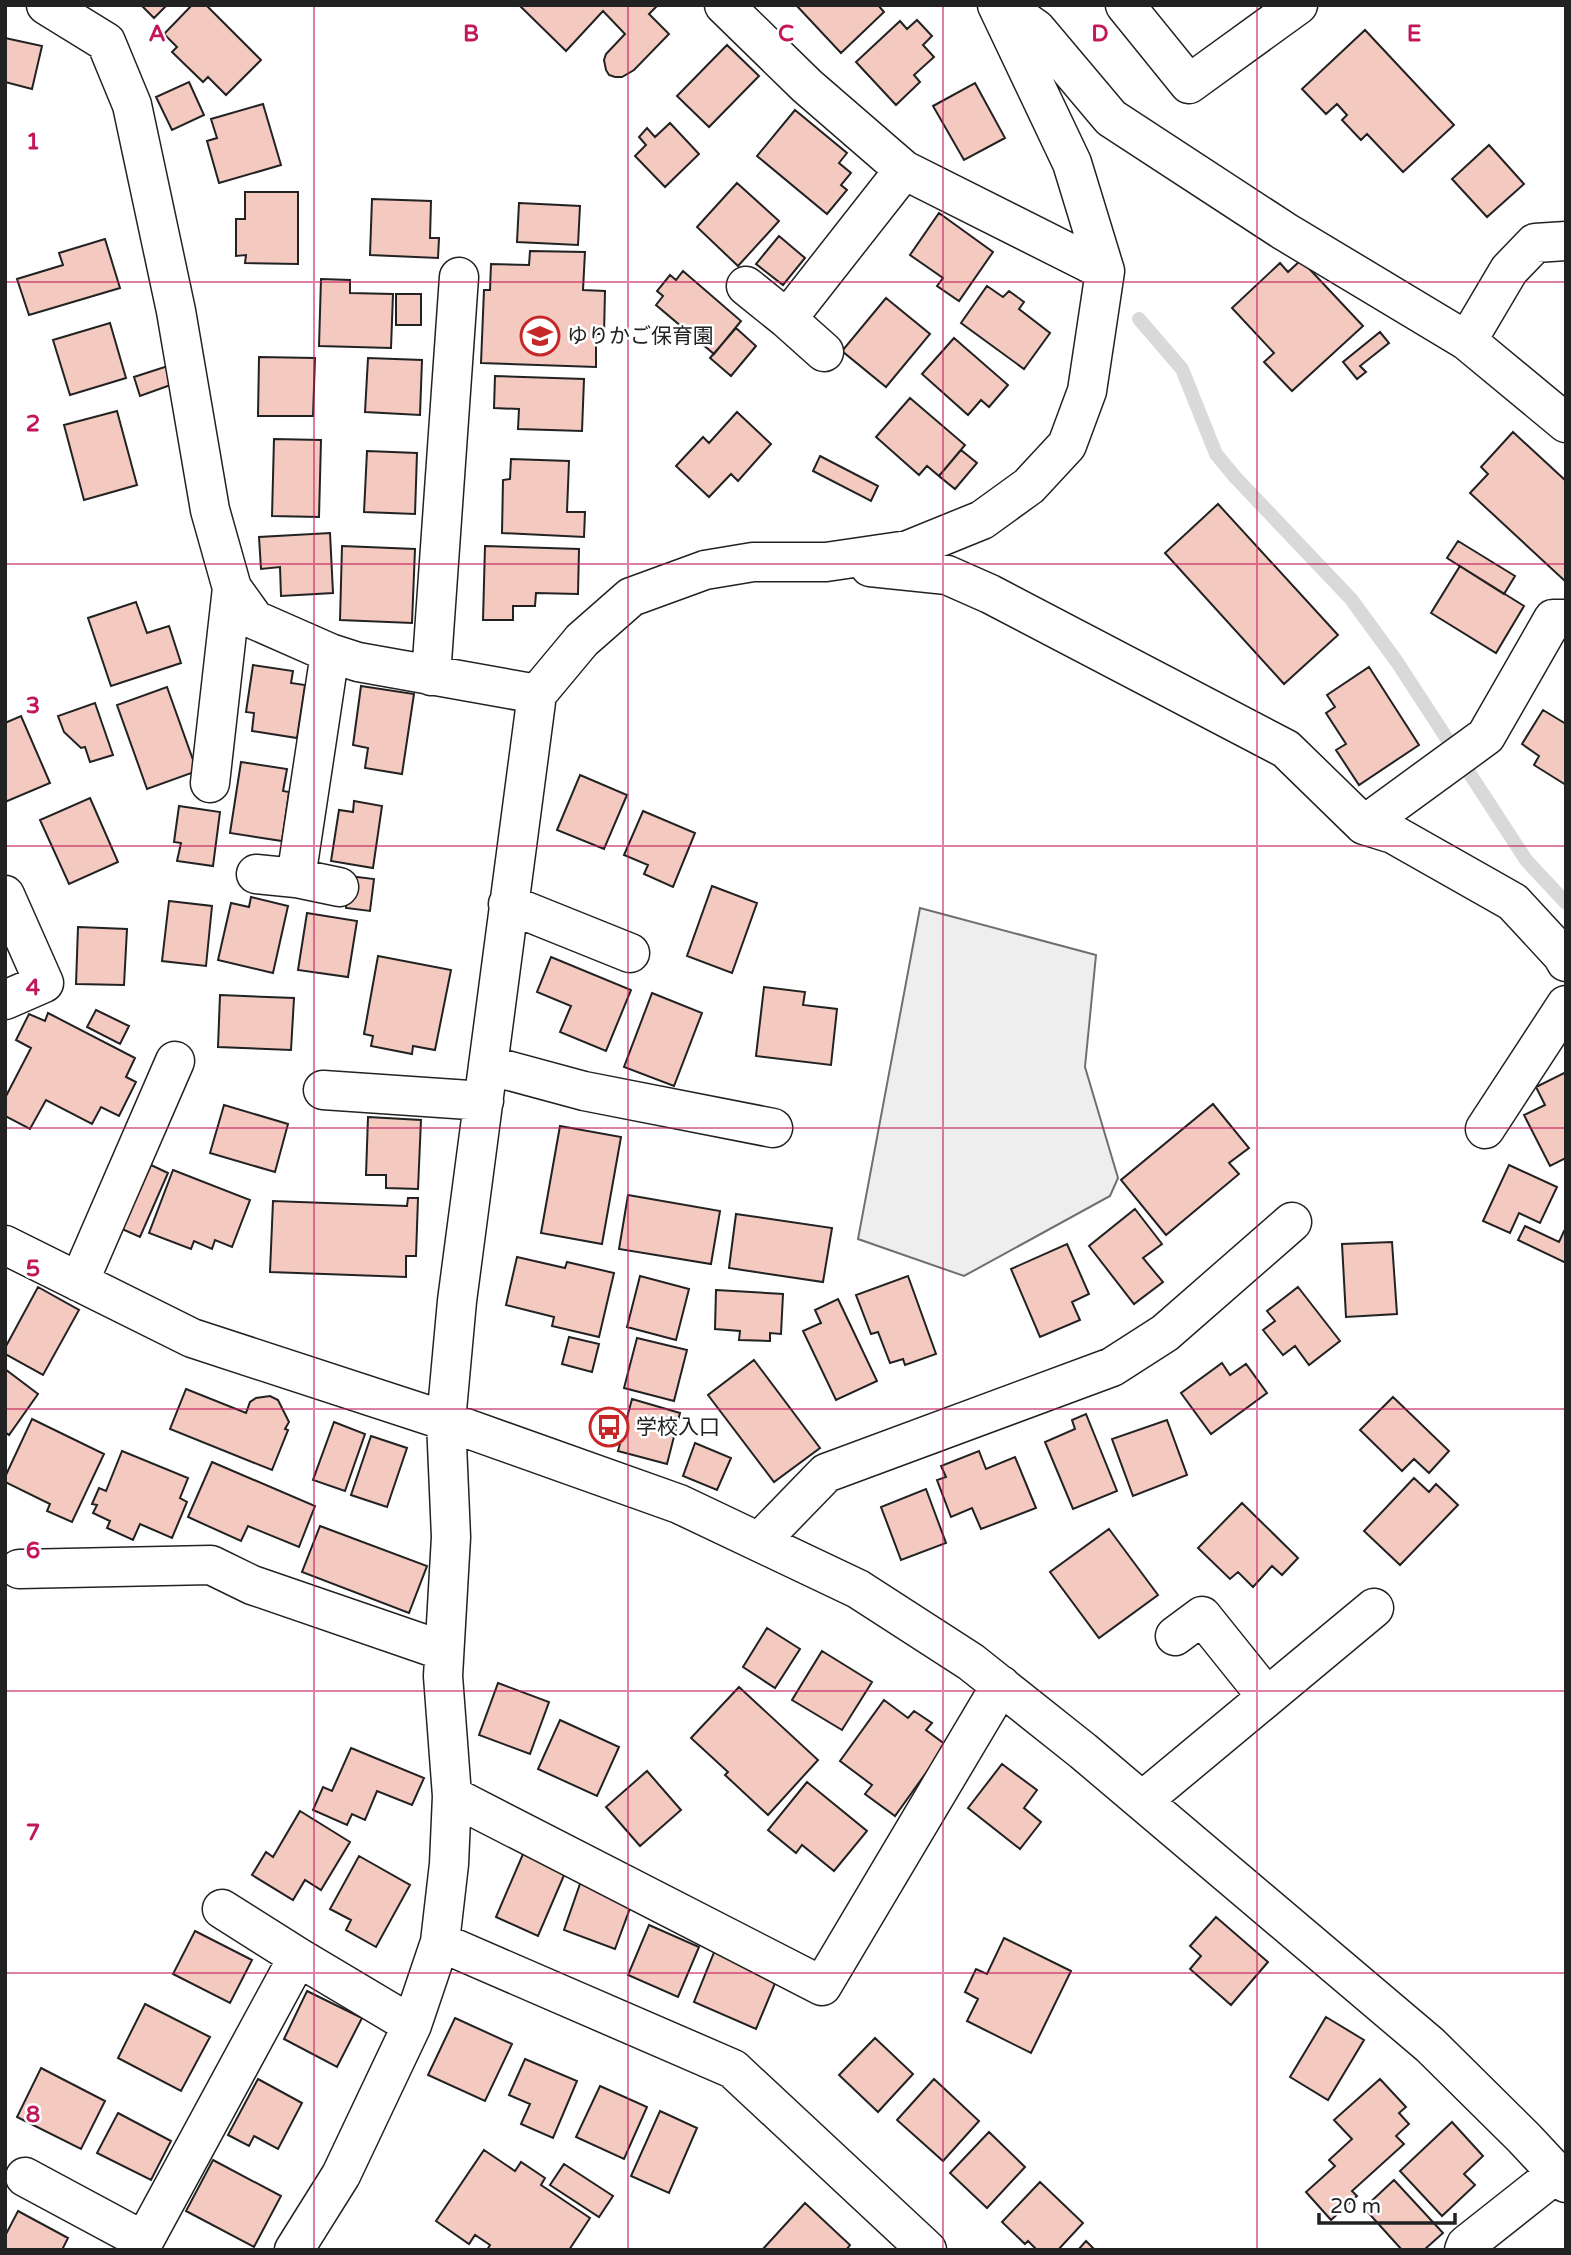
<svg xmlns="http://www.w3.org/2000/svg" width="1571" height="2255" viewBox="0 0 1571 2255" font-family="'Varela Round','Noto Sans JP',sans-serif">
	<rect width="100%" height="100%" fill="#fff"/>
	<!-- green -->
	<path fill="#eee" stroke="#6f6f6f" stroke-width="2" d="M920 908 1096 955 1085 1067 1118 1178 1110 1196 964 1276 858 1239Z"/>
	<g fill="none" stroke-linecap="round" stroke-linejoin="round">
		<!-- stream -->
		<path stroke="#d9d9d9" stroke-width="14" d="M1139 319 1182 369 1216 454 1235 477 1351 599 1397 662 1526 860 1566 903"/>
	</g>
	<!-- building -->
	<path fill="#f3c9c0" stroke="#222" stroke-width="2" d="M141 5H167L154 18Z
		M192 5H206L261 60 226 95 208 77 203 82 172 52 177 47 164 34Z
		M519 5H658L649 14 669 34 634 70 622 77H615L609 75 606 70 604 60 606 54 625 34 603 11 566 51Z
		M796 5H878L884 12 841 53Z
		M917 20 932 36 923 45 934 57 914 75 920 82 896 105 856 62 900 21 907 29Z
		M1365 30 1454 125 1403 172 1367 134 1361 140 1342 120 1347 115 1337 104 1326 114 1302 89Z
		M5 38 42 46 32 89 5 82Z
		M727 45 759 76 709 127 677 96Z
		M189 82 204 115 172 130 156 97Z
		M975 83 1005 138 964 160 933 106Z
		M263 104 281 165 219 183 207 141 217 138 211 119Z
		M795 110 847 153 839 163 851 173 841 185 847 190 827 214 757 156Z
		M670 123 699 154 665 187 635 156 646 145 639 137 647 128 655 137Z
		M1489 145 1524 184 1487 217 1452 179Z
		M737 183 779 221 738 266 697 227Z
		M245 192H298V264L245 263 246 255 236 256V219H245Z
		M372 199 431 201 430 238H439L438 258 370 255Z
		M519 203 580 206 578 245 517 242Z
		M939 213 993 252 959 301 937 286 943 278 910 255Z
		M779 236 805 258 783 285 756 264Z
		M105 239 120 288 29 315 17 279 63 265 59 253Z
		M530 251 585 252 583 290 605 291 604 334H596V367L481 363 484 290H490L491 264 529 265Z
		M1301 260 1363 326 1292 391 1264 362 1274 353 1232 308 1280 263 1288 272Z
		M683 271 741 321 714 354 656 305 663 296 657 291 670 275 676 280Z
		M321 279 350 280V293L393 294 391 348 319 346Z
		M987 286 1003 297 1009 291 1024 302 1019 309 1050 333 1024 369 961 323Z
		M396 294H421V325H396Z
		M886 298 930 334 886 387 842 351Z
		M110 323 126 378 70 395 53 340Z
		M736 328 756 346 731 376 710 358Z
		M1380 332 1389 343 1360 366 1366 372 1357 379 1343 362Z
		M954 338 1008 385 989 407 981 400 968 415 922 374Z
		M259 357 315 358 313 416H258Z
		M368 358 422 360 420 415 365 412Z
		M171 365 176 383 140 396 134 377Z
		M495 376 584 379 582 431 518 429 519 409 494 408Z
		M910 398 965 445 939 476 927 466 919 475 876 437Z
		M117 411 137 485 84 500 64 425Z
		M737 412 771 444 738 481 731 474 709 497 676 466 703 437 709 443Z
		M1513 432 1566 481V582L1470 493 1488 474 1481 467Z
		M274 439 321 440 319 517 272 516Z
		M961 450 977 463 955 489 939 476Z
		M367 451 417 453 415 514 364 512Z
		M820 456 878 486 871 501 813 471Z
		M511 459 569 461 567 512H585L584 537 502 533 503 480 510 479Z
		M1218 504 1338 635 1284 684 1165 553Z
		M330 533 333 593 281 596 280 567 261 569 259 537Z
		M1458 541 1515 576 1504 594 1447 558Z
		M342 546 415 549 412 623 340 620Z
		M485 546 579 549 578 594 536 593 535 606H513V620H483Z
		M1460 566 1524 606 1496 653 1431 613Z
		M136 602 147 633 169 626 181 663 111 686 88 618Z
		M253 665 293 671 291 683 305 685 297 738 252 731 254 713 246 712Z
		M1369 667 1419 745 1359 785 1336 750 1346 744 1326 713 1335 707 1327 695Z
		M361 686 414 694 402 774 365 768 368 748 353 745Z
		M167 687 197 771 147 789 117 705Z
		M95 703 113 755 90 762 85 747 81 748 64 732 58 716Z
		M1543 710 1566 724V785L1534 765 1539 756 1522 744Z
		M21 716 50 783 5 802V723Z
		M241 762 287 769 283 791 289 792 282 841 230 833Z
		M580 775 627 795 604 849 557 830Z
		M90 798 118 862 69 884 40 820Z
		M354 801 382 806 373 868 331 861 339 810 353 812Z
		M179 806 220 812 213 866 177 861 181 843 174 842Z
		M643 811 695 833 673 887 644 874 648 865 624 855Z
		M349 876 374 879 370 911 346 908Z
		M712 886 757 903 732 973 687 956Z
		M251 897 288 906 273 973 218 960 231 903 249 907Z
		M169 901 212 906 206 966 162 961Z
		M307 913 357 921 348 977 298 970Z
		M78 927 127 929 124 985 76 984Z
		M378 956 451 970 435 1050 413 1046 412 1054 371 1046 373 1036 364 1034Z
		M551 957 631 990 606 1051 560 1032 571 1006 537 992Z
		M764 987 805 992 803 1005 837 1009 831 1065 756 1056Z
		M652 993 702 1013 674 1086 624 1067Z
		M220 995 294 998 291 1050 218 1047Z
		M96 1010 129 1026 120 1044 87 1027Z
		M48 1013 135 1058 126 1077 136 1082 119 1116 101 1107 92 1124 46 1100 30 1129 5 1116V1098L31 1048 16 1040 29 1014 45 1021Z
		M1566 1072V1158L1550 1166 1524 1115 1545 1105 1536 1087Z
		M1213 1104 1249 1148 1229 1163 1239 1174 1166 1235 1121 1180Z
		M224 1105 288 1124 275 1172 210 1153Z
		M368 1117 421 1120 418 1189 386 1188V1175H366Z
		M560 1126 621 1137 602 1244 541 1233Z
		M151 1165 168 1173 140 1237 122 1229Z
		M1509 1165 1557 1187 1540 1223 1519 1213 1510 1233 1483 1221Z
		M173 1170 250 1200 232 1247 215 1240 212 1249 194 1241 191 1249 149 1233Z
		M628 1195 720 1211 711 1264 619 1249Z
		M408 1198H418L416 1256H406V1277L270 1272 273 1201 407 1206Z
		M1135 1209 1162 1244 1143 1258 1163 1282 1134 1304 1089 1246Z
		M736 1214 832 1228 823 1282 729 1268Z
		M1525 1226 1559 1242 1564 1231 1566 1232V1263L1518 1240Z
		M1392 1242 1397 1314 1346 1317 1342 1244Z
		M1067 1244 1089 1294 1072 1302 1080 1320 1040 1337 1011 1269Z
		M517 1257 565 1268 567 1262 614 1273 599 1337 552 1326 554 1317 506 1305Z
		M640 1276 689 1289 676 1340 627 1327Z
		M908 1276 936 1354 905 1365 903 1359 890 1363 878 1332 871 1334 856 1295Z
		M38 1287 79 1310 43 1375 5 1354V1348Z
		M1298 1287 1340 1341 1309 1365 1295 1346 1283 1355 1263 1330 1275 1321 1267 1311Z
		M716 1290 783 1294 781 1334 770 1333V1341L739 1340 740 1331 715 1329Z
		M838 1299 877 1381 836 1400 803 1331 821 1323 815 1310Z
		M569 1337 599 1344 592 1372 562 1364Z
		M637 1338 687 1350 674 1401 624 1388Z
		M754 1360 820 1448 774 1482 708 1395Z
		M1222 1363 1230 1375 1246 1364 1267 1393 1211 1434 1181 1393Z
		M5 1369 38 1394 9 1435 5 1432Z
		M186 1389 246 1413 250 1402 256 1398 270 1396 278 1400 289 1422 285 1429 288 1430 272 1470 170 1429Z
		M1393 1397 1449 1451 1429 1473 1414 1459 1402 1471 1360 1430Z
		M632 1399 680 1413 667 1464 618 1451Z
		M1086 1414 1117 1491 1073 1509 1045 1442 1075 1429 1072 1420Z
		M32 1419 104 1454 72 1522 47 1511 50 1504 5 1482V1477Z
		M1167 1420 1187 1475 1133 1496 1112 1439Z
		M334 1422 365 1434 345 1491 313 1480Z
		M371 1436 407 1448 387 1507 351 1495Z
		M695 1443 731 1458 717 1490 683 1476Z
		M122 1451 188 1478 180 1498 187 1502 172 1538 140 1524 133 1540 107 1528 110 1521 93 1513 97 1505 92 1504 99 1488 106 1491Z
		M979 1451 986 1469 1015 1457 1036 1508 981 1529 972 1508 951 1517 937 1480 946 1477 941 1466Z
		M212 1462 315 1506 299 1547 248 1526 241 1541 188 1517Z
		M1414 1478 1429 1492 1436 1484 1458 1505 1400 1565 1364 1531Z
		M926 1489 946 1543 901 1560 881 1507Z
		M1242 1503 1298 1558 1282 1575 1272 1566 1253 1587 1238 1572 1230 1579 1198 1548Z
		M320 1526 427 1566 409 1613 302 1572Z
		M1109 1529 1158 1595 1099 1638 1050 1572Z
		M767 1628 800 1649 775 1688 743 1667Z
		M822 1651 872 1682 842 1730 792 1700Z
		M498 1683 549 1702 530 1754 479 1735Z
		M739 1687 818 1760 768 1815 725 1775 728 1772 691 1738Z
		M884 1700 908 1718 914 1711 932 1723 926 1730 946 1745 895 1816 865 1794 872 1785 840 1761Z
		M560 1720 619 1747 597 1796 538 1769Z
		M351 1748 424 1778 412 1805 377 1791 365 1820 352 1814 347 1825 313 1810 323 1787 332 1791Z
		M1002 1764 1037 1790 1024 1808 1041 1822 1020 1849 968 1808Z
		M647 1771 681 1810 640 1846 606 1807Z
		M807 1782 867 1831 834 1871 802 1845 796 1853 768 1830Z
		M300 1811 350 1842 321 1890 305 1880 293 1900 252 1875 266 1852 273 1857Z
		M523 1854 565 1873 538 1936 496 1917Z
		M359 1856 410 1885 376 1947 346 1930 351 1920 330 1909Z
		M581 1881 633 1900 615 1949 564 1930Z
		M1216 1917 1268 1962 1231 2005 1190 1969 1201 1956 1190 1946Z
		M649 1925 699 1947 678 1997 628 1975Z
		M195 1931 252 1960 230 2003 173 1974Z
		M1004 1938 1071 1971 1031 2053 967 2021 978 1999 965 1992 976 1969 987 1974Z
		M715 1950 778 1976 756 2029 694 2002Z
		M307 1991 362 2018 337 2067 284 2039Z
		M145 2004 210 2037 181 2091 118 2058Z
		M1326 2017 1364 2040 1328 2100 1290 2077Z
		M455 2018 512 2044 485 2101 428 2075Z
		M875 2038 913 2074 878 2112 839 2075Z
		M525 2059 577 2081 553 2138 521 2124 530 2104 509 2095Z
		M41 2068 105 2101 81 2149 17 2117Z
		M258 2079 302 2103 278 2149 254 2136 249 2146 228 2135Z
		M934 2079 979 2121 943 2161 897 2120Z
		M1380 2079 1406 2107 1399 2113 1409 2124 1396 2136 1404 2144 1352 2191 1357 2196 1331 2220 1306 2192 1335 2166 1329 2160 1352 2139 1334 2120Z
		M600 2086 647 2107 624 2159 576 2137Z
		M660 2111 697 2128 669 2193 631 2176Z
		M118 2113 171 2141 151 2180 97 2153Z
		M1452 2122 1483 2156 1464 2174 1475 2185 1442 2216 1400 2171Z
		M989 2132 1025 2167 987 2208 950 2173Z
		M484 2150 515 2171 521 2162 545 2178 541 2185 590 2218 569 2250H487L490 2245 475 2235 469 2244 436 2221Z
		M213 2160 281 2196 254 2247 186 2211Z
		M564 2164 613 2196 599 2217 550 2185Z
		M1394 2180 1443 2233 1424 2250H1402L1364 2208Z
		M1040 2182 1083 2223 1058 2250H1037L1028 2241 1025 2244 1002 2222Z
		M805 2203 850 2245 846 2250H762Z
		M18 2211 68 2238 62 2250H5V2236Z
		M1086 2241 1095 2250H1078Z"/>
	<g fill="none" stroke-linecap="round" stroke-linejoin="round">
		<defs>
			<path id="minor" d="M46 5 106 42 132 105 176 311 210 510 232 588 255 620 330 653 358 662 537 694
				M724 5 807 86 904 170 1105 271
				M1002 5 1036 29 1111 118 1284 231 1467 341 1566 423
				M1125 5 1189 84 1298 5
				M746 286 787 319
				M1467 341 1509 270 1535 243 1566 241
				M824 352 787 319 904 170
				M870 567 947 575 990 594 1286 749 1364 825 1393 834 1513 902 1562 955 1566 962
				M330 653 296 878 339 887
				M431 676 459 277
				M210 783 232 588
				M1364 825 1486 736 1553 619H1566
				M256 874 296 878
				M5 895 44 983 5 1000
				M508 904 630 953
				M488 1065 584 1091 773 1128
				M323 1090 484 1101
				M1485 1129 1566 1005
				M5 1245 192 1338 446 1421 679 1504 858 1589 971 1662 1083 1751 1430 2045 1524 2138 1566 2183
				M79 1282 175 1061
				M759 1542 826 1473 1112 1367 1165 1333 1292 1222
				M19 1569 211 1565 252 1585 444 1651
				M1175 1636 1202 1616 1267 1697
				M452 1796 822 1986 1001 1685
				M1142 1801 1374 1608
				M222 1909 298 1957
				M440 1942 733 2069 927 2250
				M25 2177 144 2241 298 1957 412 2025
				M294 2250 341 2175 412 2025 440 1942 449 1864 452 1796 443 1676 451 1537 446 1421 457 1301 537 694 582 640 631 597 705 570 753 562H826L908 550 982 520 1029 486 1067 445 1087 391 1105 271 1072 163 997 5
				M1464 2250 1466 2245 1557 2173"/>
		</defs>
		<!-- minor casing -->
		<use href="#minor" stroke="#222" stroke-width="41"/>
		<!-- minor -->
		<use href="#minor" stroke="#fff" stroke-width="38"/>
	</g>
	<!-- grid -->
	<path fill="none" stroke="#c2185b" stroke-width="2" stroke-opacity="0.55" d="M314 5V2250M628 5V2250M943 5V2250M1257 5V2250M5 282H1566M5 564H1566M5 846H1566M5 1128H1566M5 1409H1566M5 1691H1566M5 1973H1566"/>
	<!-- icons -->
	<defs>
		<symbol id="school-ring" viewBox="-11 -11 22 22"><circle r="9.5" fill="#fff" stroke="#c62828" stroke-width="1.5"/><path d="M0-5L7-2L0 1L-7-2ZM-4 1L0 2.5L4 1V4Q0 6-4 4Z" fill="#c62828"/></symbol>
		<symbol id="bus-ring" viewBox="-11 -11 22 22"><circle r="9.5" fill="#fff" stroke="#c62828" stroke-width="1.5"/><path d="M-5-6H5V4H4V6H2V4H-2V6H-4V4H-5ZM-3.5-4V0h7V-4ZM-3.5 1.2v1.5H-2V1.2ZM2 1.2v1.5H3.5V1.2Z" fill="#c62828"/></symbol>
	</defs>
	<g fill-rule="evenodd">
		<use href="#school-ring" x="518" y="314" width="44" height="44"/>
		<use href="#bus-ring" x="587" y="1405" width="44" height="44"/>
	</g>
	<g text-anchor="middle" stroke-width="5" stroke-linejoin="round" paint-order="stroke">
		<!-- poi labels -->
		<g font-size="21" fill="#222" stroke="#fff" text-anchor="start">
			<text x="567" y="343">ゆりかご保育園</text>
			<text x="636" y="1434">学校入口</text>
		</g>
	</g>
	<g font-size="23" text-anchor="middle" font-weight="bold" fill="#c2185b" stroke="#fff" stroke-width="5" stroke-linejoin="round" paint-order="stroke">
		<text x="157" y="41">A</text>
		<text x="471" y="41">B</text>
		<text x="786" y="41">C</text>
		<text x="1100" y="41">D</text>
		<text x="1414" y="41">E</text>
		<text x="33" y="149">1</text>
		<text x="33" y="431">2</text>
		<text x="33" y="713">3</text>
		<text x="33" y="995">4</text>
		<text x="33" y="1276">5</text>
		<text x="33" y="1558">6</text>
		<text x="33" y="1840">7</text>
		<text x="33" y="2122">8</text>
	</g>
	<!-- border -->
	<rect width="1571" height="2255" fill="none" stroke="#222222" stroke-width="14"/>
	<!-- scale -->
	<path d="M1319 2213v10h136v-10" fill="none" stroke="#222222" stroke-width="3.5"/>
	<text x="1330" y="2213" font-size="21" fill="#222222" stroke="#ffffff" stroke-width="5" paint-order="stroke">20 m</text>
</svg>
